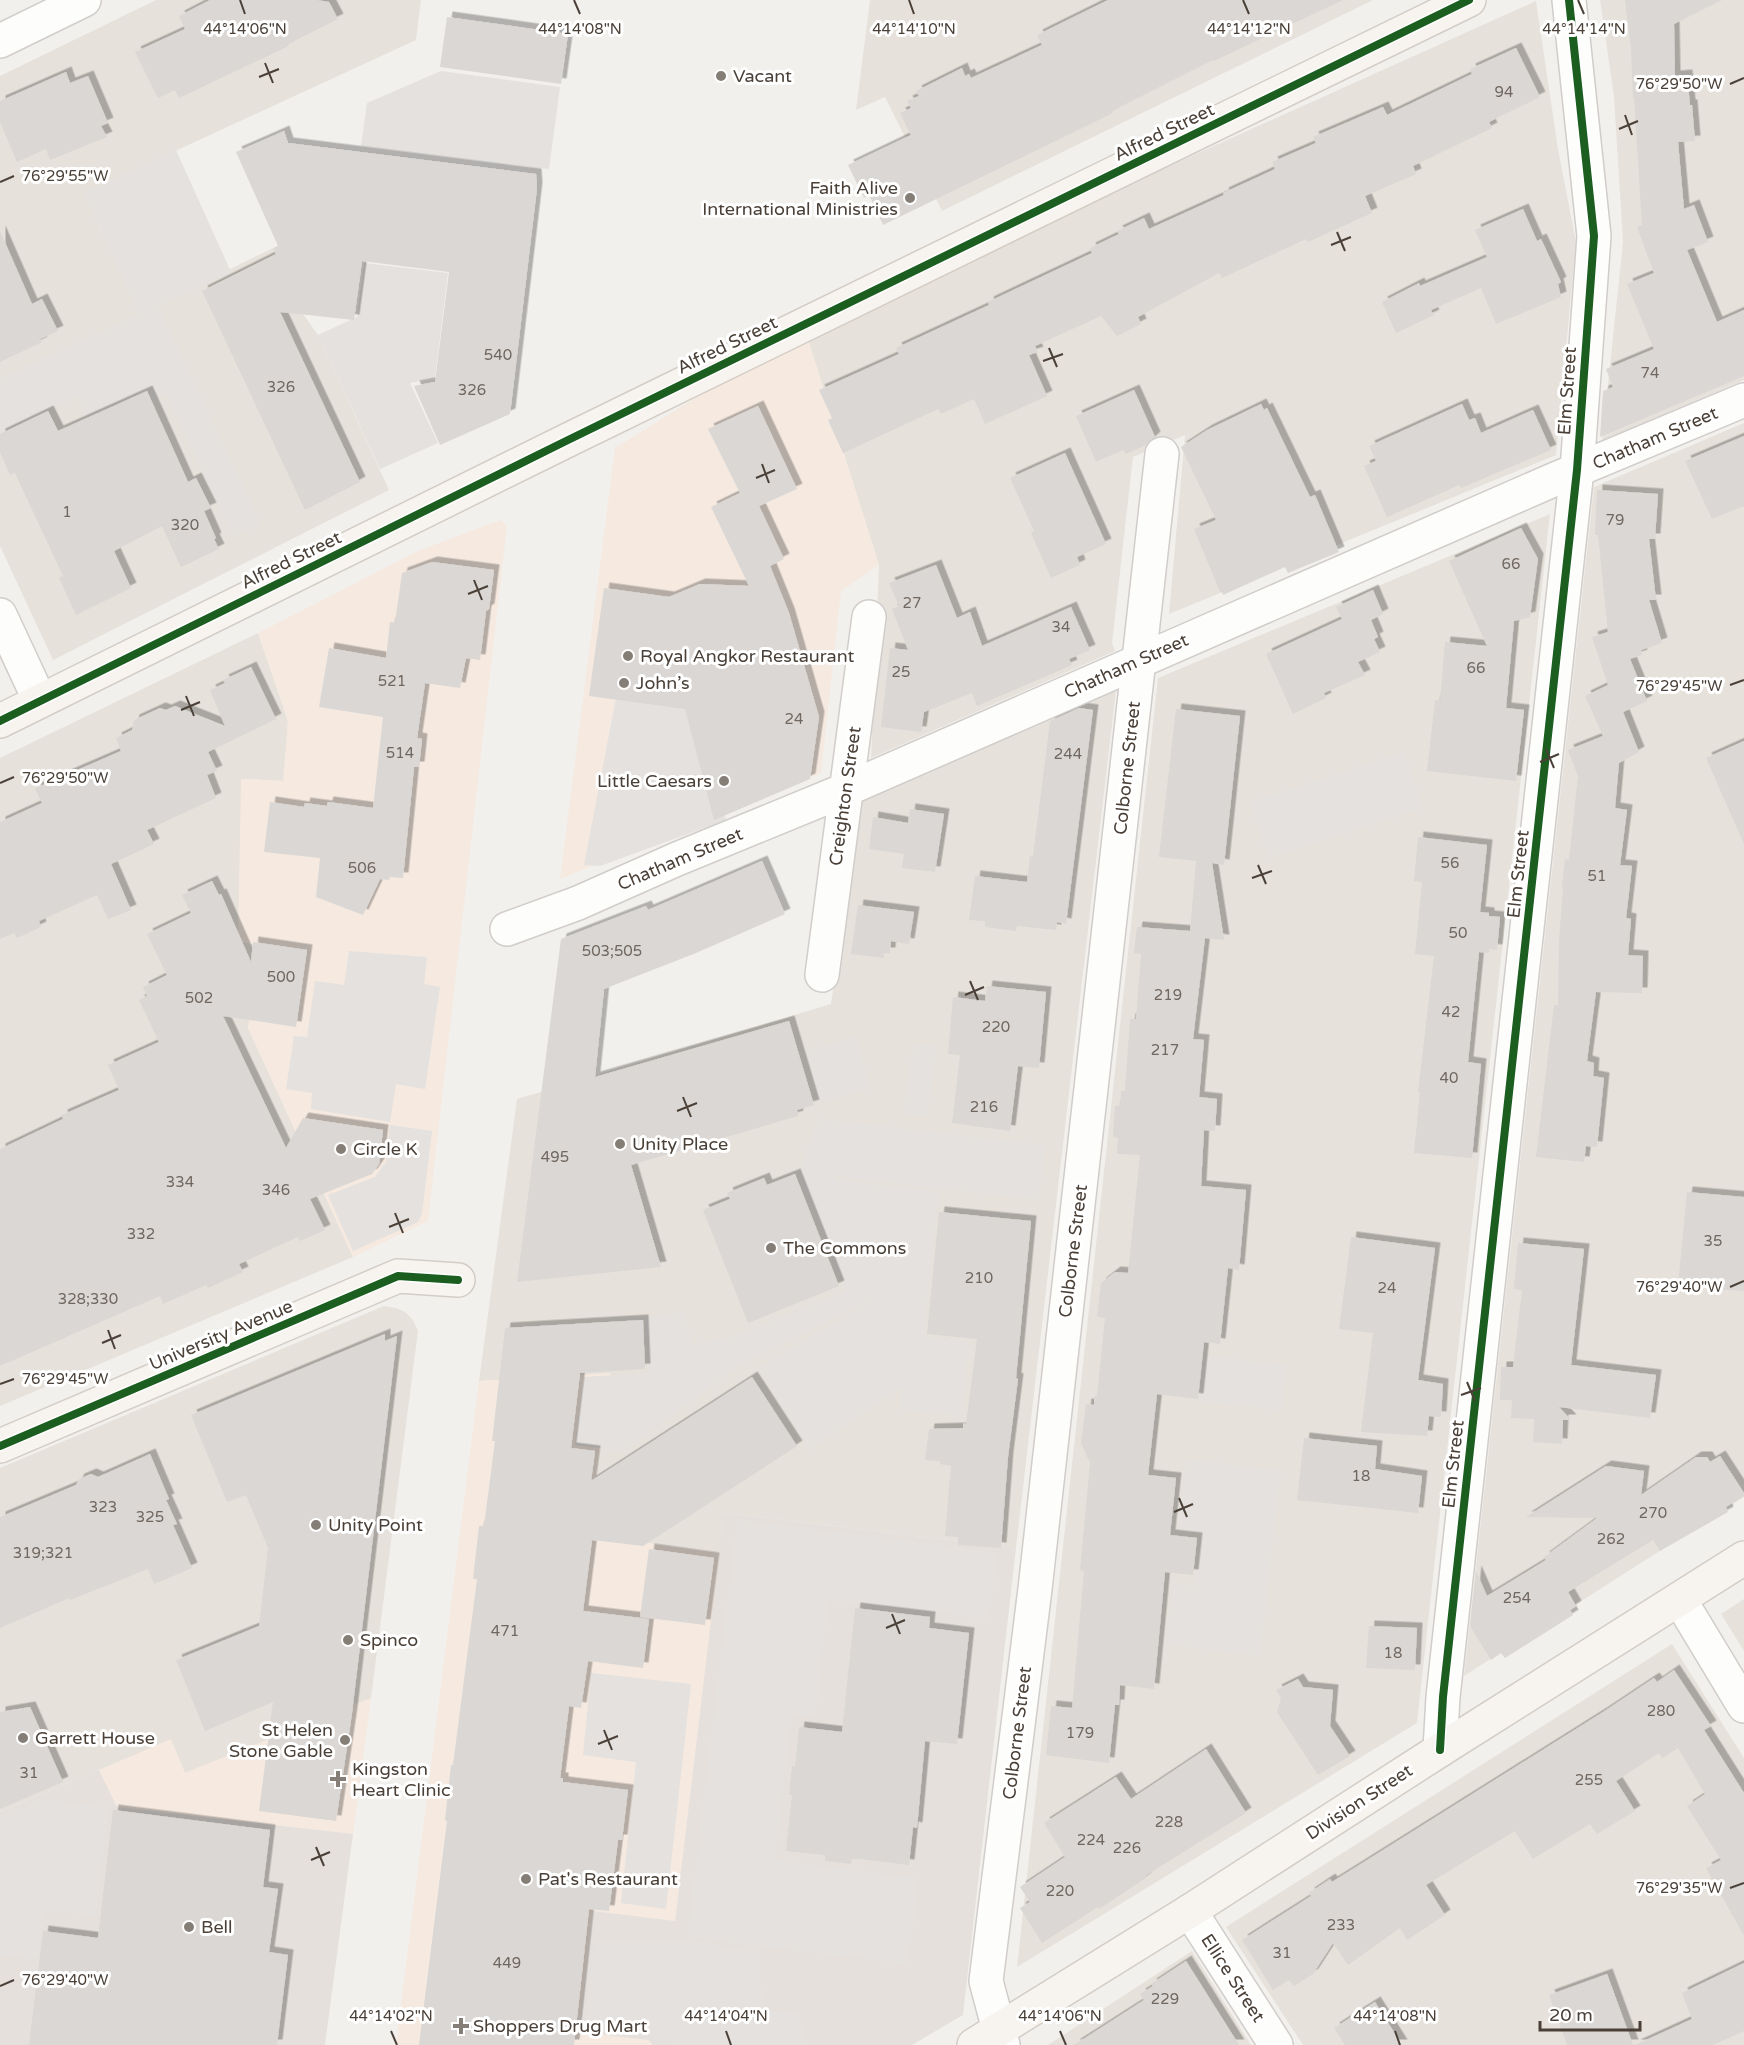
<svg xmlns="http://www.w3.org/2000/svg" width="1744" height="2045" viewBox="0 0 1744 2045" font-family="'Varela Round',sans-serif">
	<defs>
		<filter id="shadow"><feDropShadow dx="5.5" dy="-5.5" stdDeviation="0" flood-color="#0004"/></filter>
	</defs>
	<rect width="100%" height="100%" fill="#f2f0ed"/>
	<!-- residential -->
	<path fill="#e6e1da" d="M156 0H421L416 40 84 193 139 314 273 248 304 315 318 335 389 490 53 660 0 546V76Z
		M870 0H1373L942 211 885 97 856 110Z
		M1600 0H1744V380L1602 441 1623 242 1614 97Z
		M1536 1 1558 149 1576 242 1556 455 1169 614 1185 435 1133 457 1112 643 1115 651 871 758 879 565 805 330Z
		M1744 423V1497L1464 1676 1594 487Z
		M1550 514 1417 1723 1017 1967 1158 678Z
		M258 633 288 721 284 781 242 779 238 942 261 945 248 1028 353 1257 0 1406V758Z
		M1116 690 1016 1548 725 1513 720 1553 588 1535 609 1374 479 1381 517 1099 831 1004 861 799Z
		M384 1306 396 1308 405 1312 413 1320 418 1331 371 1698 185 1773 170 1740 0 1812V1468Z
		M1744 1599V1651L1721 1614Z
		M1672 1644 1744 1758V2045H1303L1226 1927Z
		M1192 1951 1251 2045H1048Z"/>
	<!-- commercial -->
	<path fill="#f5e9e0" d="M805 330 879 565 841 591 821 773 560 879 615 448Z
		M500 520 506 525V534L428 1221 353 1257 248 1028 261 945 238 942 241 779 283 781 288 721 258 633 418 551Z
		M610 1373 588 1535 720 1553 675 1921 592 1912 579 2032 649 2040 652 2045H396L479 1381Z
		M371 1698 353 1834 117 1807 99 1770 171 1739 185 1773Z"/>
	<!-- industrial -->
	<path fill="#e5e0dc" d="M724 1513 1016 1548 963 2015 912 2045H652L649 2040 579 2032 593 1911 675 1921Z
		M99 1770 117 1807 353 1834 325 2045H0V1812Z"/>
	<!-- parking -->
	<path fill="#e4e1de" d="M441 71 560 87 549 169 361 146 367 103Z
		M176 150 231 272 158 306 261 524 233 537 166 394 151 401 146 391 87 418 77 397 0 434V379L139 314 84 193Z
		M364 263 448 273 435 378 410 383 438 443 380 469 318 335 357 317Z
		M616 698H691L726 820 600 866 584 865Z
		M1404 752 1423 808 1268 858 1250 802Z
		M349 951 427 957 424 984 440 987 425 1089 396 1084 390 1122 311 1109 312 1093 286 1089 294 1036 307 1037 315 981 344 985Z
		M856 1037 871 1088 820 1103 805 1051Z
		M914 1043 937 1047 927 1117 903 1113Z
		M819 1119 1045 1145 1039 1200 835 1176 837 1180 939 1192 923 1336 969 1342 961 1416 901 1410 900 1388 809 1450 758 1368 874 1299 746 1361 624 1451 575 1445 584 1377 648 1373 645 1317 685 1312 691 1345 736 1336 845 1291 798 1172Z
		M390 1125 432 1131 422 1214 418 1222 353 1251 328 1195 375 1177 386 1162Z
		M1204 1356 1286 1365 1281 1410 1199 1401Z
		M1186 1459 1281 1471 1260 1656 1165 1644 1172 1583 1195 1586 1201 1533 1178 1529Z
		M737 1520 997 1552 989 1619 829 1600 815 1717 792 1714 775 1860 919 1878 908 1964 687 1937Z
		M591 1673 691 1684 666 1909 621 1903 636 1762 583 1755Z
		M42 1799 109 1807 96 1916 44 1910 38 1960 0 1955V1818Z
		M680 1938 759 1952 763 2013 797 2011 807 2045H678L585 2027 594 1939Z"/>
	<!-- building -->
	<path fill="#dad7d4" filter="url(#shadow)" d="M210 0H317L329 2 338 19 288 44 289 46 179 98 175 90 158 98 135 52 185 29 179 16Z
		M1108 0H1343L1214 61 1213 60 1112 111 1113 113 883 225 869 195 864 198 848 165 911 135 900 113 911 108 907 101 919 96 916 91 962 68 965 76 969 74 971 78 1042 45 1037 35Z
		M1625 0H1722L1674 24 1675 76 1687 75 1690 105H1692L1695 141 1678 142 1684 209 1694 205 1708 242 1687 250 1717 322 1744 310V376L1600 437 1603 391 1613 387 1606 369 1654 349 1627 284 1654 273 1637 227 1642 225 1634 98H1633L1631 49Z
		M447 17 568 34 561 84 440 67Z
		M1516 48 1540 97 1489 122 1492 128 1413 166 1416 174 1365 196 1372 213 1308 242 1306 239 1222 278 1219 273 1138 317 1141 324 1117 336 1101 316 1035 346 1038 352 1029 355 1047 396 985 424 974 399 941 414 938 409 843 453 828 420 832 418 819 390 899 354 896 348 989 305 988 302 1092 253 1090 248 1119 234 1117 231 1144 218 1149 229 1224 195 1223 193 1275 169 1272 162 1316 143 1313 137 1383 107 1387 115 1472 74 1470 69Z
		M66 72 70 83 88 76 108 123 101 126 107 137 50 160 46 149 17 162 0 122V101Z
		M284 131 288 143 536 174 537 188 510 414 440 445 414 386 435 382 449 272 362 261 354 320 280 312 360 482 305 510 202 291 276 254 273 248 278 246 236 152Z
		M1523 209 1537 241 1541 239 1561 282 1558 284 1561 297 1496 324 1481 288 1431 310 1434 315 1396 333 1382 302 1419 283 1420 286 1487 257 1475 230Z
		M0 231 32 304 42 299 58 331 40 339 42 342 0 362Z
		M1134 390 1155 437 1146 445 1126 454 1123 450 1096 462 1076 416Z
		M147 391 188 482 196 478 211 508 204 511 216 538 214 539 219 549 181 567 162 526 114 551 131 588 76 615 59 578 63 576 15 473 10 475 0 452V434L48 411 58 431Z
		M1261 404 1264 410 1267 408 1310 497 1315 495 1339 552 1288 573 1285 567 1223 595 1222 592H1220L1194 529 1216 520 1181 447 1207 430Z
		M1462 404 1469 420 1475 418 1481 433 1533 410 1551 450 1461 488 1459 485 1387 517 1364 466 1376 461 1369 446Z
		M758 406 797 489 759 506 784 559 770 566 789 613 819 717 810 779 714 820 685 709 589 696 604 588 669 597 700 584 749 586 711 507 740 493 708 429Z
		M1744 436V506L1712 519 1685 461Z
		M1065 453 1106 544 1077 557 1080 565 1051 578 1031 533 1034 531 1010 478Z
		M1597 490 1658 494 1655 539H1649L1656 600H1649L1662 643 1641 650 1642 655 1630 659 1647 701 1623 712 1639 752 1619 763 1615 808 1627 810 1620 865 1632 866 1626 918 1631 919 1628 955 1643 956 1642 993 1596 992 1587 1061 1594 1063 1593 1076 1604 1078 1597 1147 1586 1146 1584 1162 1536 1157 1554 1005H1558L1559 941 1563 887 1562 886 1565 859 1569 860 1578 776 1568 750 1603 736 1585 696 1608 685 1592 637 1608 632 1598 535H1595Z
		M1521 528 1538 559 1530 617 1514 621 1506 708 1524 710 1516 781 1427 771 1435 700 1440 701 1445 642 1487 646 1449 561Z
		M432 562 494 570 489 609 486 611 480 660 466 658 460 688 425 683 417 738 422 739 419 767H414L403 878 390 877 389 880 380 879 363 915 316 897 320 858 264 852 270 802 304 807 305 803 327 806 328 802 373 808 383 717 319 707 329 648 386 658 390 622 395 623 402 573Z
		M936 565 957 618 970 612 982 646 1071 607 1090 650 1069 659 1072 665 977 706 972 693 924 712 921 732 881 727 890 648 908 650 892 609 899 606 889 583Z
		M1373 590 1383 614 1371 620 1378 637 1374 639 1380 652 1358 662 1365 675 1324 693 1326 698 1293 714 1266 654 1342 619 1336 607Z
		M251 667 276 719 208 752 217 771 207 775 216 798 147 830 154 844 111 864 131 910 108 919 97 895 39 921 41 927 17 938 14 933 0 939V822L42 803 35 789 38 787 121 751 116 738 132 730 134 720 160 708 166 710 175 706 225 726 210 690 225 683 223 680Z
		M1079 708 1093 710 1066 924 1057 922 1056 930 1017 926 1016 931 985 927V921L969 920 975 876 1027 882 1030 856H1033L1050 721Z
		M1176 709 1240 716 1224 865 1212 863 1224 940 1205 938 1193 1039 1204 1040 1199 1097 1217 1099 1215 1131 1204 1130 1201 1186 1246 1190 1239 1270 1228 1268 1220 1344 1204 1342 1198 1399 1157 1394 1148 1475 1176 1478 1170 1535 1197 1538 1193 1575 1165 1572 1154 1689 1120 1685 1119 1705H1115L1109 1763 1046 1755 1051 1706 1072 1708 1084 1571 1080 1570 1090 1463 1081 1443 1086 1404 1094 1405V1396H1097L1105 1318 1097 1317 1101 1283 1115 1272 1128 1273 1140 1155 1117 1154 1118 1138 1113 1137 1115 1106H1120L1121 1091H1125L1130 1019H1136L1141 954 1134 953 1137 927 1190 931 1196 861 1159 857Z
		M1744 741V844L1706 758Z
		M910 809 944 814 935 872 902 868 904 854 869 849 873 817 908 823Z
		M1418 837 1487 845 1480 912 1489 913V916L1500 917 1497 950 1489 949V953L1479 952 1468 1062 1481 1064 1472 1158 1414 1153 1420 1092H1418L1434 956 1415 954 1422 882 1414 881Z
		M762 861 785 914 696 953 604 989 595 1077 789 1021 814 1105 797 1110 798 1116 631 1165 661 1267 517 1282 561 939 646 906 648 910Z
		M212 881 219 895 221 894 251 962 253 942 307 950 296 1027 223 1016 286 1148 303 1118 383 1130 379 1164 372 1174 310 1199 325 1230 300 1241 298 1237 239 1264 243 1272 208 1288 206 1285 163 1304 160 1296 0 1366V1149L63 1119 62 1115 119 1090 108 1065 159 1042 139 1000 147 996 143 987 167 975 147 934 191 913 182 895Z
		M858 905 914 912 909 944 891 941 890 953H884V958L851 954Z
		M987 986 1046 992 1039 1068 1018 1066 1010 1131 952 1123 960 1055 948 1054 953 997 985 1001Z
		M795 1174 839 1286 748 1323 703 1210 730 1199 727 1193 764 1178 767 1185Z
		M1687 1192 1744 1197V1291L1678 1286Z
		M939 1212 1031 1221 1016 1378 1018 1379 1008 1457 1001 1548 958 1545V1537L945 1536 951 1466 940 1464V1461L925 1460 929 1429 963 1428V1423L966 1424 977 1339 927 1334Z
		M1351 1237 1435 1248 1418 1380 1443 1384 1441 1417 1429 1416 1427 1436 1361 1432 1373 1333 1339 1329Z
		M1518 1243 1584 1249 1571 1365 1656 1375 1650 1418 1559 1407 1571 1420H1563L1562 1444 1533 1442 1534 1419 1511 1418 1512 1400H1500L1501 1367H1513L1522 1290 1514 1289Z
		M643 1320 645 1369 580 1373 571 1448 595 1451 591 1481 752 1377 797 1446 643 1546 592 1540 583 1611 649 1619 643 1668 588 1661 581 1708 569 1706 560 1778H563V1782L628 1790 622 1840H618L609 1911 589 1909 574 2045H419L447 1821 445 1820 451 1765H453L477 1579H473L479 1526H484L495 1441H492L505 1328Z
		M385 1334V1341L397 1336 352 1713 336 1821 259 1811 273 1702 205 1731 176 1660 259 1626 268 1548 246 1495 227 1502 191 1415Z
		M1304 1438 1377 1446 1375 1469 1422 1476 1418 1513 1297 1500Z
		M150 1454 169 1499 166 1500 177 1524 173 1525 192 1568 154 1584 148 1569 70 1600 69 1598 0 1628V1517L76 1485 79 1479 91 1474 98 1477Z
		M1720 1456 1744 1493V1496L1726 1507 1728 1512 1660 1551 1653 1540 1568 1592 1576 1606 1570 1610 1573 1615 1505 1658 1501 1653 1491 1660 1470 1626 1476 1571 1487 1596 1546 1560 1544 1557 1597 1518 1526 1517 1606 1466 1644 1471 1641 1495 1696 1457H1707L1710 1462Z
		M649 1549 714 1558 705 1625 640 1617Z
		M855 1608 930 1617 929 1628 969 1633 957 1744 925 1741 917 1828 913 1827 909 1865 852 1858 851 1864 825 1861V1855L786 1851 792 1795H789L792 1766 795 1767 799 1727 842 1732Z
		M1369 1626 1417 1628 1415 1670 1366 1668Z
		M1674 1670 1711 1726 1704 1730 1744 1793V1936L1706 1868 1721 1860 1687 1806 1705 1794 1678 1748 1662 1758 1659 1753 1616 1781 1635 1811 1597 1834 1590 1824 1533 1859 1515 1831 1426 1885 1445 1915 1407 1940 1400 1928 1348 1965 1333 1943 1313 1974 1294 1986 1289 1980 1273 1990 1242 1940 1311 1896 1309 1893 1330 1879 1332 1882 1603 1712 1654 1678 1657 1682Z
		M1298 1679 1303 1687 1333 1690 1330 1726 1350 1756 1318 1775 1277 1712 1281 1698 1276 1690Z
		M30 1707 63 1782 0 1809V1712Z
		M1206 1749 1246 1813 1145 1876 1146 1878 1099 1909 1098 1907 1042 1943 1020 1908 1030 1902 1020 1887 1065 1857 1044 1823 1116 1777 1131 1799Z
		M113 1810 270 1830 263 1887 278 1889 269 1952 288 1955 277 2045H29L43 1931 98 1938Z
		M1186 1961 1239 2045H1074L1144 2000 1140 1994 1153 1986 1151 1984Z
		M1744 1963V2031L1713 2045H1635L1692 2019 1682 1993Z
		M1607 1974 1633 2045H1567L1549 1995Z
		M1375 2002 1402 2045H1345L1334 2028Z"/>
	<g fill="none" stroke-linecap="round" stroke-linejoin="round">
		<defs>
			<path id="street" d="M0 41 84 0
				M0 615 40 701
				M507 929 578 903 677 859 845 790 1553 480 1744 400
				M822 975 869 617
				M1680 1600 1744 1706
				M1440 1750 1443 1697 1577 470 1594 236 1569 0
				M1190 1911 1276 2045
				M1003 2045 986 1981 1035 1589 1162 454"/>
			<path id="secondary" d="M0 721 566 441 1469 0
				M0 1446 398 1276 458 1280
				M974 2045 1190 1911 1440 1750 1744 1558"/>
		</defs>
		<!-- street casing -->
		<use href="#street" stroke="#d0cdca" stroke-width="36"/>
		<!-- secondary casing -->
		<use href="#secondary" stroke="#d3cdc5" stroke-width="36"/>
		<!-- street -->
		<use href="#street" stroke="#fdfdfc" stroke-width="33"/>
		<!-- secondary -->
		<use href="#secondary" stroke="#f7f4f0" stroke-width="33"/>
		<defs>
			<path id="cycleway" d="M0 721 566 441 1469 0
				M0 1446 398 1276 458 1280
				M1440 1750 1443 1697 1577 470 1594 236 1569 0"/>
		</defs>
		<!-- cycleway casing -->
		<use href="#cycleway" stroke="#fff" stroke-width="11"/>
		<!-- cycleway -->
		<use href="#cycleway" stroke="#1b5e20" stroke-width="8"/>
	</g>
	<!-- ticks -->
	<path fill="none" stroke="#4a4038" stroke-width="2" d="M240 0 245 14M574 0 580 14M909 0 914 14M1243 0 1249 14M1578 0 1584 14M265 63 273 83M259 77 279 69M1730 84 1744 78M1625 115 1632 135M1619 129 1638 121M0 182 14 176M1337 232 1345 251M1331 245 1351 237M1049 348 1057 367M1043 361 1063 354M762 464 769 483M756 478 775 470M474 580 482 600M468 594 488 586M1730 685 1744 680M186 696 194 716M181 710 200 702M1546 749 1554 768M1540 762 1559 754M0 783 14 777M1258 865 1266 884M1252 878 1272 871M970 981 978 1000M965 995 984 987M683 1097 691 1117M677 1111 697 1103M395 1213 403 1233M389 1227 409 1219M1730 1287 1744 1281M108 1330 115 1349M102 1343 121 1335M1467 1382 1475 1401M0 1384 14 1379M1461 1395 1481 1388M1179 1498 1187 1517M1174 1512 1193 1504M892 1614 900 1634M886 1628 905 1620M604 1730 612 1750M598 1744 618 1736M316 1847 324 1866M311 1860 330 1852M1730 1888 1744 1883M0 1986 14 1980M391 2031 397 2045M726 2031 731 2045M1060 2031 1066 2045M1395 2031 1400 2045"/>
	<!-- markers -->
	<g fill="#857e77" stroke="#fff" stroke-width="2">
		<circle cx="721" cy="76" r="6"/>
		<circle cx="910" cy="198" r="6"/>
		<circle cx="628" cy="656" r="6"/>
		<circle cx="624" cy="683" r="6"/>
		<circle cx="724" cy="781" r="6"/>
		<circle cx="620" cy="1144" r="6"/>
		<circle cx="341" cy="1149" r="6"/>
		<circle cx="771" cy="1248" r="6"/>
		<circle cx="316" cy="1525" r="6"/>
		<circle cx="348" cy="1640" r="6"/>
		<circle cx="23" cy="1738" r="6"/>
		<circle cx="345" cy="1740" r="6"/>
		<path d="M335 1770h6v6h6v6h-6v6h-6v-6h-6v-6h6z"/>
		<circle cx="526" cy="1879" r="6"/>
		<circle cx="189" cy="1927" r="6"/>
		<path d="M458 2017h6v6h6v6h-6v6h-6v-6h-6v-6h6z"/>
	</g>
	<g text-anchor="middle" stroke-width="6" stroke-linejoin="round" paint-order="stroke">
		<!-- number labels -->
		<g font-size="15" fill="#706760">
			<text x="1504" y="97">94</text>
			<text x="498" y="360">540</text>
			<text x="1650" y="378">74</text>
			<text x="281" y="392">326</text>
			<text x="472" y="395">326</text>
			<text x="67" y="517">1</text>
			<text x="1615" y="525">79</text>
			<text x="185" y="530">320</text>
			<text x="1511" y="569">66</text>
			<text x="912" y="608">27</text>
			<text x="1061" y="632">34</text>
			<text x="1476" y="673">66</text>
			<text x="901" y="677">25</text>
			<text x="392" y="686">521</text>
			<text x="794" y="724">24</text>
			<text x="400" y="758">514</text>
			<text x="1068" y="759">244</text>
			<text x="1450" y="868">56</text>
			<text x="362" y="873">506</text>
			<text x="1597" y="881">51</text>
			<text x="1458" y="938">50</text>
			<text x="612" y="956">503;505</text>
			<text x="281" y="982">500</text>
			<text x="1168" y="1000">219</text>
			<text x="199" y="1003">502</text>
			<text x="1451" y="1017">42</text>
			<text x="996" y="1032">220</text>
			<text x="1165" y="1055">217</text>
			<text x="1449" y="1083">40</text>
			<text x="984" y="1112">216</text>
			<text x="555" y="1162">495</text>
			<text x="180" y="1187">334</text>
			<text x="276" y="1195">346</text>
			<text x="141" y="1239">332</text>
			<text x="1713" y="1246">35</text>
			<text x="979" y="1283">210</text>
			<text x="1387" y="1293">24</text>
			<text x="88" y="1304">328;330</text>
			<text x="1361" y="1481">18</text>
			<text x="103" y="1512">323</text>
			<text x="1653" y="1518">270</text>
			<text x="150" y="1522">325</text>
			<text x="1611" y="1544">262</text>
			<text x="43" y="1558">319;321</text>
			<text x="1517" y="1603">254</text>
			<text x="505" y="1636">471</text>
			<text x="1393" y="1658">18</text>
			<text x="1661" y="1716">280</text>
			<text x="1080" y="1738">179</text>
			<text x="29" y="1778">31</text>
			<text x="1589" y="1785">255</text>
			<text x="1169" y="1827">228</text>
			<text x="1091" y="1845">224</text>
			<text x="1127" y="1853">226</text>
			<text x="1060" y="1896">220</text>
			<text x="1341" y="1930">233</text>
			<text x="1282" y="1958">31</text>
			<text x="507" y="1968">449</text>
			<text x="1165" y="2004">229</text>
		</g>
		<!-- poi labels -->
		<g font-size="18" fill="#4a4038" stroke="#fff" text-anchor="start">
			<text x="733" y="82">Vacant</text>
			<text x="898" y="194" text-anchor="end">Faith Alive<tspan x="898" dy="21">International Ministries</tspan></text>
			<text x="640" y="662">Royal Angkor Restaurant</text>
			<text x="636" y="689">John’s</text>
			<text x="712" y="787" text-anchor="end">Little Caesars</text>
			<text x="632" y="1150">Unity Place</text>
			<text x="353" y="1155">Circle K</text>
			<text x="783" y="1254">The Commons</text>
			<text x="328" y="1531">Unity Point</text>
			<text x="360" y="1646">Spinco</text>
			<text x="333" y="1736" text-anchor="end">St Helen<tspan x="333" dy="21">Stone Gable</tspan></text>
			<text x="35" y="1744">Garrett House</text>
			<text x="352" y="1775">Kingston<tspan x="352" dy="21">Heart Clinic</tspan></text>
			<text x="538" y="1885">Pat's Restaurant</text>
			<text x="201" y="1933">Bell</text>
			<text x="473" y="2032">Shoppers Drug Mart</text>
		</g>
		<!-- street labels -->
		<g font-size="18" fill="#4a4038" stroke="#fff">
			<text transform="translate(1164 132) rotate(-26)" y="6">Alfred Street</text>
			<text transform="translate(727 345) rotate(-26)" y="6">Alfred Street</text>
			<text transform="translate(1567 391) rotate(-86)" y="6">Elm Street</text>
			<text transform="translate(1655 438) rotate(-23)" y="6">Chatham Street</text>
			<text transform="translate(291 560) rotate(-26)" y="6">Alfred Street</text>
			<text transform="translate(1126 666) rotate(-24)" y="6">Chatham Street</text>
			<text transform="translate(1127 768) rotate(-84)" y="6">Colborne Street</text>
			<text transform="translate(845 796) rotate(-82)" y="6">Creighton Street</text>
			<text transform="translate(680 859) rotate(-23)" y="6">Chatham Street</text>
			<text transform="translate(1518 874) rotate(-84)" y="6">Elm Street</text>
			<text transform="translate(1073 1251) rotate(-83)" y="6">Colborne Street</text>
			<text transform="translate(221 1335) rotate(-23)" y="6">University Avenue</text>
			<text transform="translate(1453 1464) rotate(-84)" y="6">Elm Street</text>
			<text transform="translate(1017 1733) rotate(-83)" y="6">Colborne Street</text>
			<text transform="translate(1359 1802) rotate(-33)" y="6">Division Street</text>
			<text transform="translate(1233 1978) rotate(57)" y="6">Ellice Street</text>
		</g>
	</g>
	<g font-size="15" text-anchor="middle" fill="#4a4038" stroke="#fff" stroke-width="6" stroke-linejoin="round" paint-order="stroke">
		<text x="1584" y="34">44°14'14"N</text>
		<text x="245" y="34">44°14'06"N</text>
		<text x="580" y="34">44°14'08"N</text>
		<text x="914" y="34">44°14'10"N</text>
		<text x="1249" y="34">44°14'12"N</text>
		<text x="1679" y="89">76°29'50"W</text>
		<text x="65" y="181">76°29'55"W</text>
		<text x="1679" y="691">76°29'45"W</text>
		<text x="65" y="783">76°29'50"W</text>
		<text x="1679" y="1292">76°29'40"W</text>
		<text x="65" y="1384">76°29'45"W</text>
		<text x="1679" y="1893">76°29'35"W</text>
		<text x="65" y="1985">76°29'40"W</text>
		<text x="391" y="2021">44°14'02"N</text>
		<text x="726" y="2021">44°14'04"N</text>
		<text x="1060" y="2021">44°14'06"N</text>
		<text x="1395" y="2021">44°14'08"N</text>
	</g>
	<!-- scale -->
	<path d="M1540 2021v9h100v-9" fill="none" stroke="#4a4038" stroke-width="3"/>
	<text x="1549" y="2021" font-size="18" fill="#4a4038" stroke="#ffffff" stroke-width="4.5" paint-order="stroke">20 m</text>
</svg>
